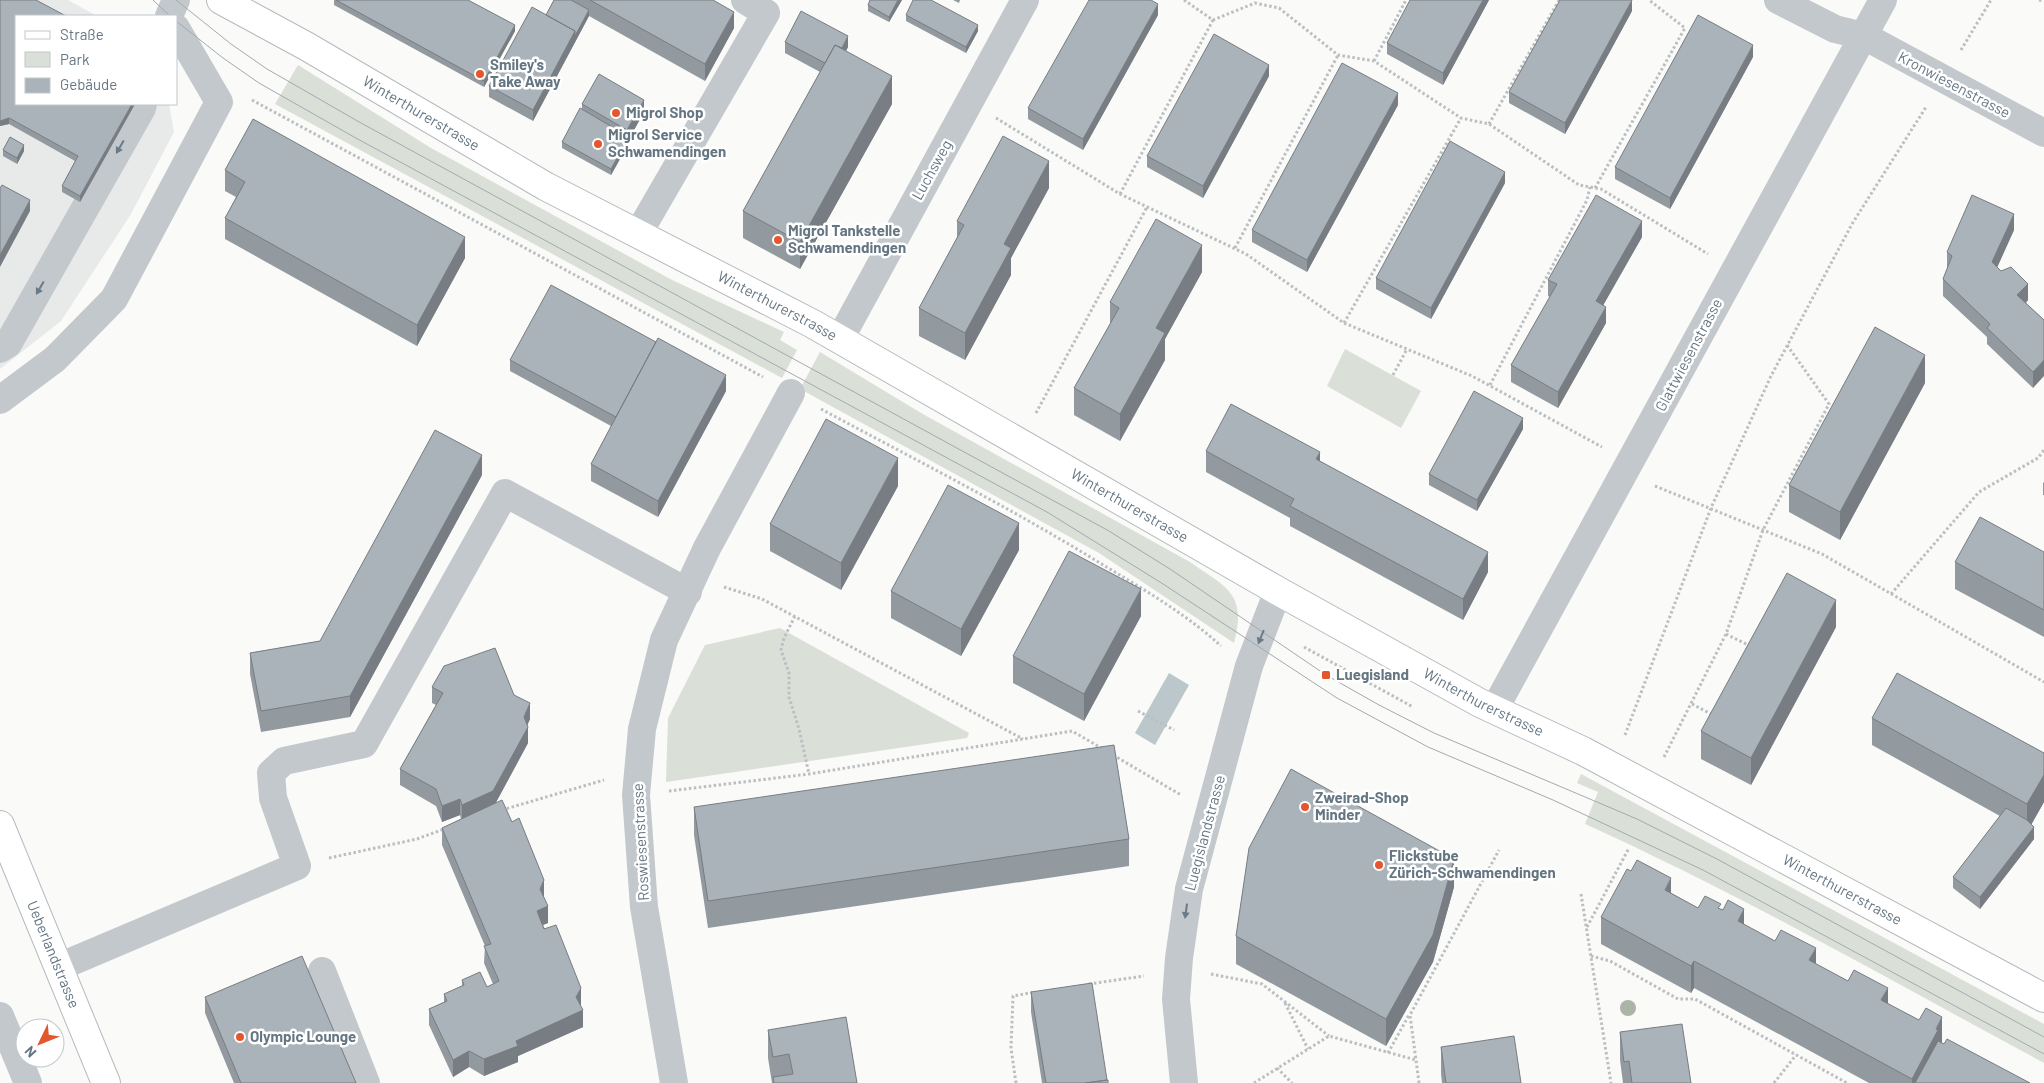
<svg xmlns="http://www.w3.org/2000/svg" width="2044" height="1083" viewBox="0 0 2044 1083" font-family="Barlow,sans-serif">
	<rect width="100%" height="100%" fill="#fafaf8"/>
	<!-- built -->
	<path fill="#e8e9e9" d="M0 0H68L97 16H16V104H169L174 132 131 214 61 321 0 369Z"/>
	<!-- green -->
	<path fill="#dadfd7" d="M298 65 431 148 672 280 784 332 780 340 797 350 782 378 275 104Z
		M1345 349 1421 391 1401 428 1327 386Z
		M820 352 921 413 1190 562C1227 588 1247 593 1234 643L1099 553 800 389Z
		M780 628 969 733 967 738 666 782 668 718 705 645Z
		M1581 774 2044 1024V1063C1892 981 1742 895 1585 824L1598 792 1577 783Z"/>
	<!-- water -->
	<path fill="#bbc7cb" d="M1169 673 1189 685 1155 745 1135 733Z"/>
	<g fill="none" stroke-linecap="round" stroke-linejoin="round">
		<defs>
			<g id="major">
				<path id="s1" d="M221 0 306 46 545 186 813 324 1278 591 1480 703 1583 751 2044 998"/>
				<path id="s2" d="M0 825 106 1083"/>
			</g>
		</defs>
		<!-- major casing -->
		<use href="#major" stroke="#b5babe" stroke-width="30"/>
		<!-- path -->
		<path stroke="#bbbfc2" stroke-width="3" stroke-dasharray="2.5 2.5" stroke-linecap="butt" d="M1184 0 1213 20 1255 3 1279 8 1338 55 1374 61 1461 118 1489 124 1579 185 1601 189 1708 254
			M2039 0 2044 1
			M1961 50 1991 0
			M1374 61 1406 0
			M252 100 763 377
			M996 118 1120 194 1246 254 1344 323 1472 376 1602 447
			M1489 124 1559 0
			M1595 188 1685 28 1649 0
			M1120 194 1213 20
			M1235 248 1338 55
			M1344 323 1461 118
			M1393 375 1407 349
			M1490 385 1587 200 1590 187
			M821 409C914 459 1009 507 1100 563 1141 588 1185 613 1221 646
			M1036 413 1147 207
			M1655 486 1822 554 2044 682
			M724 587 762 599 1023 739
			M1891 594 1979 492 2038 458 2044 450
			M795 616 784 638 781 650 789 673V697L799 729 809 774
			M1726 634 1750 646
			M1304 647 1413 707
			M1692 704 1713 715
			M1138 711 1174 730
			M1625 735 1711 508 1771 376 1852 224 1926 107
			M1113 755 1181 795
			M1664 757 1726 634 1763 530 1829 404 1787 345
			M669 791 809 774 1072 731 1103 749
			M502 810 604 780
			M329 858 417 839 444 829
			M1581 894 1611 1083
			M1587 927 1629 848
			M1591 956 1610 961 1678 999H1695L1847 1083
			M1211 974 1262 984 1329 1036
			M1089 984 1144 976
			M1285 1003 1308 1049
			M1388 1053 1409 1015
			M1277 1068 1292 1083
			M1016 1083 1011 1048 1013 996 1035 992
			M1254 1083 1329 1036 1416 1060
			M1419 1083 1410 1015 1499 850
			M1774 1083 1796 1055"/>
		<!-- minor -->
		<path stroke="#c3c8cc" stroke-width="28" d="M1778 0 1835 29 1864 36 2044 133
			M169 16 176 0
			M638 234 766 13 745 0
			M840 339 1025 0
			M0 349 8 344 142 108 143 104
			M0 400 55 359 114 299 219 102 176 28
			M1494 710 1883 0
			M59 967 297 866 273 798 271 773 284 761 364 744 505 493 688 592
			M322 971 366 1083
			M0 1016 28 1083
			M674 1083 644 907 636 795 642 729 664 640 707 548 791 393
			M1184 1083 1176 999 1179 958 1189 889 1249 666 1278 591"/>
		<!-- major -->
		<use href="#major" stroke="#fff" stroke-width="28"/>
		<!-- tram -->
		<path stroke="#a2aab0" stroke-width="1" d="M153 0 170 16
			M176 0 231 44 267 69 361 123 1109 531 1170 569 1326 675 1379 705 1434 733 1637 819 1717 859 2044 1037
			M176 21 223 58 259 83 354 137 1047 512 1160 582 1337 698 1428 747 1553 800 1703 870 2044 1054"/>
	</g>
	<!-- trees -->
	<circle fill="#aab4a7" cx="1628" cy="1008" r="8"/>
	<!-- wall -->
	<path fill="#929a9f" d="M334 0H468L515 31 484 87 334 5Z
		M554 0H713L734 28 705 81 589 16 533 121 489 97V86L546 15Z
		M870 0H902L889 22 868 11V5Z
		M953 0H960L959 3Z
		M1489 0 1443 85 1387 54V43Z
		M1632 11 1565 134 1509 103V92Z
		M906 15 978 31 966 53 906 21Z
		M1158 15 1083 150 1028 119V108Z
		M785 42 848 47 846 51 892 104 800 269 743 238V211L820 72 785 53Z
		M1753 57 1670 209 1615 179V167Z
		M1269 76 1203 198 1147 167V156Z
		M16 104H135L80 202 62 192V186L75 161 9 124 0 126Z
		M582 104 644 112 629 139V143L611 175 562 148V142L582 110Z
		M1398 105 1307 272 1252 242V230Z
		M3 150 24 151 17 164 3 156Z
		M225 170 465 258 417 346 225 239V218L236 197 225 191Z
		M1505 183 1431 319 1376 289V278Z
		M1049 188 1011 258V275L965 360 919 336V308L957 238V221Z
		M2014 230 1997 267 2028 300 2026 303 2044 320 2033 388 1987 344V337L1943 296V279L1947 269V252Z
		M1642 237 1603 305 1606 323 1558 408 1511 382V365L1550 297 1548 296V280Z
		M1202 272 1165 339V360L1120 441 1074 415V388L1110 324V302Z
		M510 360 726 391 658 517 591 481V464L611 426 510 371Z
		M1925 383 1840 540 1789 512V485Z
		M1523 429 1477 511 1429 485V474Z
		M1206 451 1320 461 1488 572 1463 620 1290 526V518L1206 472Z
		M482 475 350 717 261 732 250 674V653L320 641Z
		M2044 482V495H2043V483Z
		M898 486 841 590 770 551V524Z
		M1019 550 961 656 891 618V591Z
		M2044 552V637L1955 589V562Z
		M1141 616 1084 721 1013 683V656Z
		M1836 627 1751 785 1701 759V731Z
		M432 687 514 695 530 719 527 725 528 743 495 804 544 896V897L548 923 543 925 581 1005V1006L583 1027 518 1056V1062L484 1076 469 1067 453 1077 429 1025V1009L444 1002V994L462 986V980L487 987 493 984 484 963 485 946 442 845V828L461 819 460 815 442 822 436 806 400 785V769L436 705 432 703Z
		M1872 718 2044 753V802L2031 825 2034 839 1980 909 1953 888V877L2000 816 1872 745Z
		M694 807 1129 839V866L708 928 694 835Z
		M1454 887 1433 962 1386 1046 1236 964V936Z
		M1671 893 1698 908 1721 909 1744 925 1888 1003 1942 1043 2030 1083H1869L1694 988 1691 993 1601 944V917Z
		M1031 992 1107 1080 1108 1083H1042L1031 1012Z
		M205 997 356 1083H234L205 1013Z
		M768 1030 857 1083H772L768 1058Z
		M1620 1032 1691 1083H1623L1620 1060Z
		M1441 1047 1521 1083H1442L1441 1074Z"/>
	<!-- shaded-wall -->
	<path fill="#777d82" d="M898 0H902L889 22V17Z
		M1483 0H1489L1443 85V73Z
		M1632 0V11L1565 134V123Z
		M1158 4V15L1083 150V139Z
		M589 10V16L533 121V110L575 31Z
		M734 12V28L705 81V64Z
		M515 25V31L484 87V81Z
		M978 25V31L966 53V47Z
		M848 36V47L832 78V67Z
		M1753 45V57L1670 209V198Z
		M1269 65V76L1203 198V186Z
		M892 76V104L800 269V242Z
		M1398 93V105L1307 272V260Z
		M644 100V112L629 139V143L611 175V169L627 139V130Z
		M132 104H135L80 202V196Z
		M9 118V124L0 126V121Z
		M24 145V151L17 164V158Z
		M1049 161V188L1011 258V275L965 360V333L1004 244Z
		M1505 172V183L1431 319V308Z
		M30 200V211L0 267V255Z
		M2014 214V230L1992 279V262Z
		M1642 221V237L1596 318V301Z
		M465 237V258L417 346V325Z
		M1202 245V272L1165 339V360L1120 441V414L1156 328Z
		M2028 284V300L2017 312V295Z
		M1606 307V323L1558 408V392Z
		M1925 355V383L1840 540V512Z
		M2044 360V376L2033 388V372Z
		M726 375V391L658 517V501Z
		M1523 418V429L1477 511V500Z
		M1320 452V473L1316 459Z
		M482 455V475L350 717V696Z
		M898 458V486L841 590V563Z
		M1019 523V550L961 656V629Z
		M1488 552V572L1463 620V599Z
		M1141 589V616L1084 721V694Z
		M1836 600V627L1751 785V758Z
		M530 703V719L524 733V717Z
		M528 727V743L493 808 462 821V805Z
		M2044 775V802L2027 832V804Z
		M460 799V815L442 822V806Z
		M2034 827V839L1980 909V897Z
		M1454 859V887L1433 962 1386 1046V1019Z
		M1671 878V905L1665 890Z
		M544 880V896L540 906V889Z
		M548 906V923L537 927V911Z
		M1744 909V936L1738 921Z
		M1816 948V975L1809 960Z
		M1694 961V988L1691 993V966Z
		M581 988V1005L577 1013 583 1010V1027L518 1056V1062L484 1076V1059L576 997Z
		M1888 988V1015L1881 1000Z
		M1942 1017V1044L1924 1083H1912V1079Z
		M469 1051V1067L453 1077V1060Z"/>
	<!-- building -->
	<path fill="#aab3b9" stroke="#777d82" d="M0 0H36L66 16H16V104H132L80 196 62 186 78 156 9 118 0 121Z
		M336 0H468L515 25 484 81Z
		M554 0H571L589 10 575 36V31L546 15Z
		M590 0H713L734 12 705 64Z
		M870 0H898L889 17 868 5Z
		M913 0H931L978 25 966 47 906 15Z
		M1089 0H1151L1158 4 1083 139 1028 108Z
		M1410 0H1483L1443 73 1387 43Z
		M1560 0H1632L1565 123 1509 92Z
		M532 7 575 31 533 110 489 86Z
		M801 11 848 36 842 48 835 45 825 63 785 42Z
		M1698 15 1753 45 1670 198 1615 167Z
		M1214 34 1269 65 1203 186 1147 156Z
		M835 45 892 76 800 242 743 211Z
		M1342 63 1398 93 1307 260 1252 230Z
		M599 74 644 100 627 130 582 104Z
		M580 108 629 137 611 169 562 142Z
		M253 119 465 237 417 325 225 218 245 182 225 170Z
		M1003 136 1049 161 1004 244 1011 248 965 333 919 308 964 225 957 221Z
		M10 137 24 145 17 158 3 150Z
		M1450 141 1505 172 1431 308 1376 278Z
		M2 185 30 200 0 255V188Z
		M1596 195 1642 221 1596 301 1606 307 1558 392 1511 365 1557 284 1548 280Z
		M1972 195 2014 214 1992 262 2001 271 2011 267 2028 284 2017 295 2044 320V360L2033 372 1987 328 1990 324 1943 279 1952 256 1947 252Z
		M1156 219 1202 245 1156 328 1165 333 1120 414 1074 388 1119 308 1110 302Z
		M551 285 656 342 616 417 510 360Z
		M1875 327 1925 355 1840 512 1789 485Z
		M658 338 726 375 658 501 591 464Z
		M1474 391 1523 418 1477 500 1429 474Z
		M1231 404 1320 452 1316 459 1488 552 1463 599 1290 506 1294 499 1206 451Z
		M826 419 898 458 841 563 770 524Z
		M435 430 482 455 350 696 261 711 250 653 320 641Z
		M948 485 1019 523 961 629 891 591Z
		M1980 517 2044 552V610L1955 562Z
		M1069 551 1141 589 1084 694 1013 656Z
		M1787 573 1836 600 1751 758 1701 731Z
		M495 648 514 695 530 703 524 717 528 727 493 791 462 805 460 799 442 806 436 789 400 769 443 693 432 687 444 666Z
		M1897 673 2044 753V775L2027 804 1872 718Z
		M1114 745 1129 839 708 901 694 807Z
		M1291 769 1454 859 1433 935 1386 1019 1236 936 1249 848Z
		M502 800 512 822 519 818 544 880 540 889 548 906 537 911 544 929 556 925 581 988 576 997 583 1010 516 1041 518 1046 484 1059 469 1051 453 1060 429 1009 447 1001 444 994 464 985 462 980 480 972 487 987 499 981 484 946 491 944 442 828Z
		M2006 808 2027 820 2034 827 1980 897 1953 877Z
		M1637 860 1671 878 1665 890 1698 908 1705 896 1721 904 1718 908 1723 910 1728 900 1744 909 1738 921 1775 941 1781 930 1816 948 1809 960 1848 981 1854 970 1888 988 1881 1000 1919 1020 1926 1008 1942 1017 1936 1029 1938 1030 1912 1079 1694 961 1691 966 1601 917 1627 869 1631 871Z
		M302 956 356 1083H241L205 997Z
		M1092 983 1107 1080 1085 1083H1046L1031 992Z
		M846 1017 857 1083H774L773 1077 793 1074 789 1054 773 1057 768 1030Z
		M1682 1024 1691 1083H1632L1629 1061 1624 1062 1620 1032Z
		M1514 1036 1521 1083H1446L1441 1047Z
		M1947 1039 2030 1083H1915L1938 1041 1944 1044Z
		M1108 1080V1083H1085Z"/>
	<!-- one-way arrows -->
	<defs><path id="oneway-solid" d="M-6-.8H1V-3.2L6.5 0L1 3.2V.8H-6Z" transform="scale(1.25)"/></defs>
	<g fill="#6a7a87">
		<use href="#oneway-solid" transform="translate(120 147) rotate(120)"/>
		<use href="#oneway-solid" transform="translate(40 288) rotate(120)"/>
		<use href="#oneway-solid" transform="translate(1261 637) rotate(112)"/>
		<use href="#oneway-solid" transform="translate(1186 911) rotate(98)"/>
	</g>
	<!-- markers -->
	<g fill="#e4572e" stroke="#fff" stroke-width="2">
		<circle cx="480" cy="74" r="5"/>
		<circle cx="616" cy="113" r="5"/>
		<circle cx="598" cy="144" r="5"/>
		<circle cx="778" cy="240" r="5"/>
		<rect x="1321" y="670" width="10" height="10" rx="2.5"/>
		<circle cx="1305" cy="807" r="5"/>
		<circle cx="1379" cy="865" r="5"/>
		<circle cx="240" cy="1037" r="5"/>
	</g>
	<g text-anchor="middle" stroke-width="5" stroke-linejoin="round" paint-order="stroke">
		<!-- poi labels -->
		<g font-size="15" font-weight="bold" fill="#657683" stroke="#fff" text-anchor="start">
			<text x="490" y="70">Smiley's<tspan x="490" dy="17">Take Away</tspan></text>
			<text x="626" y="118">Migrol Shop</text>
			<text x="608" y="140">Migrol Service<tspan x="608" dy="17">Schwamendingen</tspan></text>
			<text x="788" y="236">Migrol Tankstelle<tspan x="788" dy="17">Schwamendingen</tspan></text>
			<text x="1336" y="680">Luegisland</text>
			<text x="1315" y="803">Zweirad-Shop<tspan x="1315" dy="17">Minder</tspan></text>
			<text x="1389" y="861">Flickstube<tspan x="1389" dy="17">Zürich-Schwamendingen</tspan></text>
			<text x="250" y="1042">Olympic Lounge</text>
		</g>
		<!-- street labels -->
		<g font-size="15" fill="#657683" stroke="#fff">
			<text transform="translate(1954 85) rotate(28)" y="5">Kronwiesenstrasse</text>
			<text dy="5" stroke="none"><textPath href="#s1" startOffset="230">Winterthurerstrasse</textPath></text>
			<text transform="translate(932 170) rotate(-61)" y="5">Luchsweg</text>
			<text dy="5" stroke="none"><textPath href="#s1" startOffset="635">Winterthurerstrasse</textPath></text>
			<text transform="translate(1689 355) rotate(-62)" y="5">Glattwiesenstrasse</text>
			<text dy="5" stroke="none"><textPath href="#s1" startOffset="1040">Winterthurerstrasse</textPath></text>
			<text dy="5" stroke="none"><textPath href="#s1" startOffset="1445">Winterthurerstrasse</textPath></text>
			<text transform="translate(1205 833) rotate(-75)" y="5">Luegislandstrasse</text>
			<text transform="translate(641 842) rotate(-93)" y="5">Roswiesenstrasse</text>
			<text dy="5" stroke="none"><textPath href="#s1" startOffset="1850">Winterthurerstrasse</textPath></text>
			<text dy="5" stroke="none"><textPath href="#s2" startOffset="140">Ueberlandstrasse</textPath></text>
		</g>
	</g>
	<!-- legend -->
	<rect x="15" y="15" width="162" height="90" fill="#ffffff" stroke="#c1c8cd"/>
	<rect x="25" y="31" width="25" height="8" fill="#ffffff" stroke="#c1c8cd"/>
	<text x="60" y="40" font-size="15" fill="#657683">Straße</text>
	<rect x="25" y="52" width="25" height="15" fill="#dadfd7" stroke="#c1c8cd"/>
	<text x="60" y="65" font-size="15" fill="#657683">Park</text>
	<rect x="25" y="78" width="25" height="15" fill="#aab3b9" stroke="#c1c8cd"/>
	<text x="60" y="90" font-size="15" fill="#657683">Gebäude</text>
	<!-- north arrow -->
	<g transform="translate(40 1043) rotate(227)"><circle r="24" fill="#ffffff" stroke="#c1c8cd"/>
	<path d="M0-4L9 19L0 12L-9 19Z" fill="#e4572e"/>
	<text y="-8" font-size="14" font-weight="bold" text-anchor="middle" fill="#657683">N</text>
	</g>
</svg>
